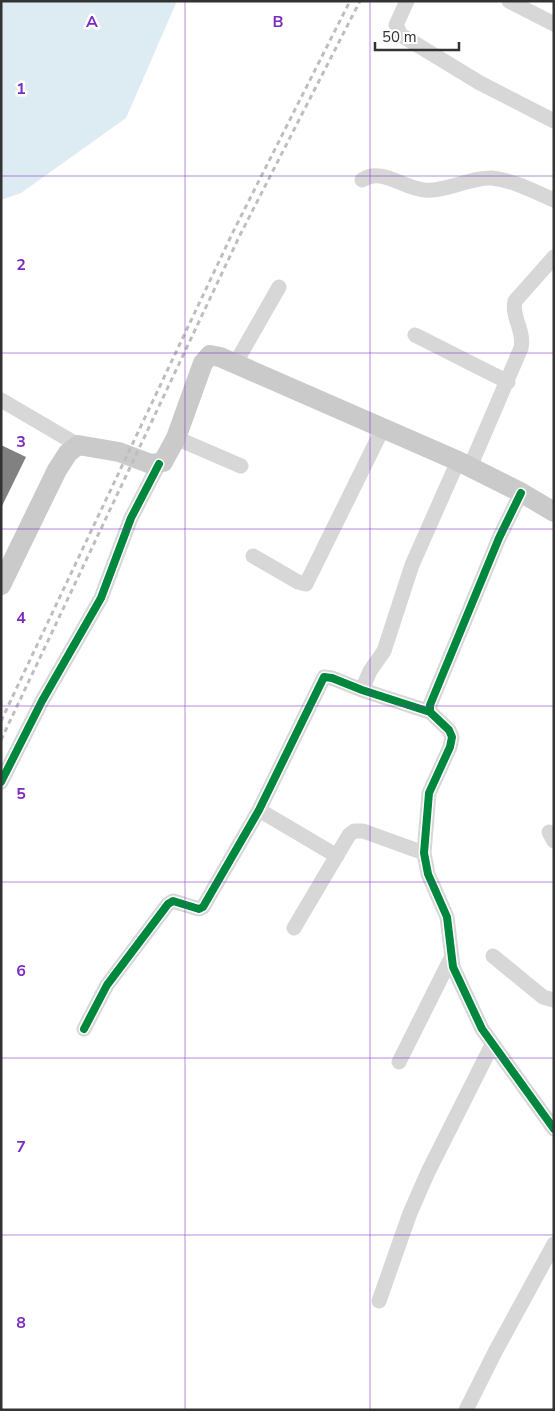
<svg xmlns="http://www.w3.org/2000/svg" width="555" height="1411" viewBox="0 0 555 1411" font-family="'Nunito Sans',sans-serif">
	<rect width="100%" height="100%" fill="#fff"/>
	<!-- water -->
	<path fill="#ddebf3" d="M1 1H177L126 118 21 193 1 200Z"/>
	<!-- building -->
	<path fill="#818181" d="M1 445 26 457 1 508Z"/>
	<g fill="none" stroke-linecap="round" stroke-linejoin="round">
		<!-- minor -->
		<path stroke="#d7d7d7" stroke-width="15" d="M407 1 396 25 401 35 480 83 554 121
			M509 1 554 24
			M362 180C382 167 402 188 424 190 447 192 469 177 492 178 513 180 535 192 554 200
			M415 335 508 382
			M235 364 279 287
			M1 400 78 445
			M176 438 241 466
			M470 467 521 348C525 331 511 317 515 301L554 257
			M521 493 499 538 430 705V712L449 730 452 737 450 747 429 793 424 853 428 874 447 917 453 967 482 1029 554 1129
			M253 556 298 582 306 584 383 428
			M362 690 370 671 384 651 412 565 458 461
			M1 782 42 701 101 598 131 518 159 464
			M259 810 337 856
			M549 832 554 841
			M294 928 349 835 354 831H363L424 853
			M493 956 543 997 554 1000
			M84 1029 107 985 168 904 173 901 199 909 203 907 259 810 324 677 332 678 362 690 430 712
			M399 1062 451 958
			M379 1301 410 1213 428 1172 492 1045
			M466 1410 495 1352 554 1244"/>
		<!-- major -->
		<path stroke="#cacaca" stroke-width="20" d="M1 585 57 470 68 453 78 445 119 452 151 464 163 462 176 438 203 363 210 355 220 357 458 461 522 493 554 512"/>
		<!-- rail -->
		<path stroke="#bebebe" stroke-width="3" stroke-dasharray="5 4" stroke-linecap="butt" d="M1 721 233 232 350 1
			M1 740 240 235 360 1"/>
		<defs>
			<path id="cycleway" d="M521 493 499 538 430 705V712L449 730 452 737 450 747 429 793 424 853 428 874 447 917 453 967 482 1029 554 1129
				M1 782 42 701 101 598 131 518 159 464
				M84 1029 107 985 168 904 173 901 199 909 203 907 259 810 324 677 332 678 362 690 430 712"/>
		</defs>
		<!-- cycleway casing -->
		<use href="#cycleway" stroke="#fff" stroke-width="11"/>
		<!-- cycleway -->
		<use href="#cycleway" stroke="#00873e" stroke-width="8"/>
	</g>
	<!-- grid -->
	<path fill="none" stroke="#7b2cbf" stroke-width="1" stroke-opacity="0.55" d="M185 1V1410M370 1V1410M1 176H554M1 353H554M1 529H554M1 706H554M1 882H554M1 1058H554M1 1235H554"/>
	<g font-size="16" text-anchor="middle" font-weight="bold" fill="#7b2cbf" stroke="#fff" stroke-width="5" stroke-linejoin="round" paint-order="stroke">
		<text x="92" y="27">A</text>
		<text x="278" y="27">B</text>
		<text x="21" y="94">1</text>
		<text x="21" y="270">2</text>
		<text x="21" y="447">3</text>
		<text x="21" y="623">4</text>
		<text x="21" y="799">5</text>
		<text x="21" y="976">6</text>
		<text x="21" y="1152">7</text>
		<text x="21" y="1328">8</text>
	</g>
	<!-- border -->
	<rect width="555" height="1411" fill="none" stroke="#333333" stroke-width="5"/>
	<!-- scale -->
	<path d="M375 42v8h84v-8" fill="none" stroke="#333333" stroke-width="2.5"/>
	<text x="382" y="42" font-size="15" fill="#333333" stroke="#ffffff" stroke-width="4" paint-order="stroke">50 m</text>
</svg>
